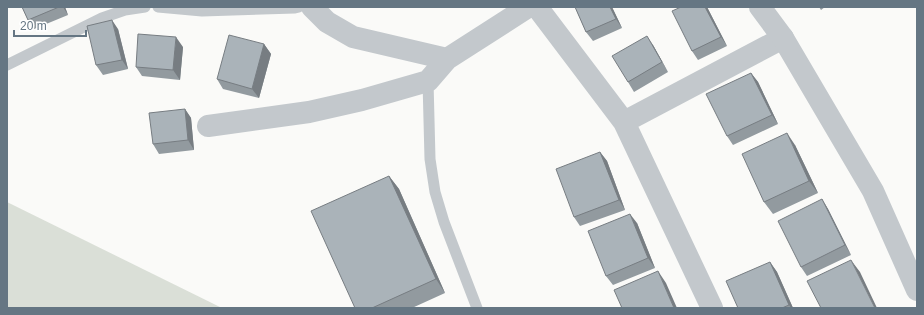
<svg xmlns="http://www.w3.org/2000/svg" width="924" height="315" viewBox="0 0 924 315" font-family="Helvetica,sans-serif">
	<rect width="100%" height="100%" fill="#fafaf8"/>
	<!-- green -->
	<path fill="#dadfd7" d="M7 202 222 308H7Z"/>
	<g fill="none" stroke-linecap="round" stroke-linejoin="round">
		<!-- service -->
		<path stroke="#c3c8cc" stroke-width="11" d="M158 7 202 11 295 8 299 7
			M7 65 102 18 125 10 145 7
			M428 81 430 159 435 192 444 222 477 308"/>
		<!-- minor -->
		<path stroke="#c3c8cc" stroke-width="22" d="M312 7 327 22 353 37 447 59 528 7
			M537 7 624 122 712 308
			M624 122 783 38
			M208 126 309 112 362 100 428 81 447 59"/>
		<!-- tertiary -->
		<path stroke="#c3c8cc" stroke-width="22" d="M760 7 783 38 873 191 917 290"/>
	</g>
	<!-- wall -->
	<path fill="#929a9f" d="M22 7H65L68 15 34 29 28 20Z
		M575 7H612L622 28 593 41 586 32Z
		M681 7H707L727 46 698 60 692 51Z
		M819 7H825L821 10Z
		M118 29 128 69 103 75 96 65Z
		M264 44 271 54 259 98 223 89 217 79Z
		M653 45 668 72 634 92 628 82Z
		M183 47 180 80 142 76 136 67Z
		M751 73 758 82 778 124 733 145 727 136Z
		M185 109 191 118 194 150 159 154 153 144Z
		M795 145 818 193 773 214 764 202Z
		M600 152 607 161 625 210 580 226 574 217Z
		M389 176 399 189 445 293 412 308H355Z
		M822 199 828 209 851 255 807 276 801 267Z
		M637 223 655 268 613 285 606 276Z
		M770 262 777 272 793 308H738Z"/>
	<!-- shaded-wall -->
	<path fill="#777d82" d="M63 7H65L68 15Z
		M610 7H612L622 28 616 19Z
		M705 7H707L727 46 721 37Z
		M112 20 118 29 128 69 122 60Z
		M647 36 653 45 668 72 662 62Z
		M176 37 183 47 180 80 173 70Z
		M264 44 271 54 259 98 252 89Z
		M751 73 758 82 778 124 772 115Z
		M185 109 191 118 194 150 188 140Z
		M787 133 795 145 818 193 809 181Z
		M600 152 607 161 625 210 619 200Z
		M389 176 399 189 445 293 436 279Z
		M822 199 828 209 851 255 845 245Z
		M630 214 637 223 655 268 648 258Z
		M851 260 860 272 877 308H875Z
		M770 262 777 272 793 308H791L789 305Z
		M658 271 666 283 677 308H674Z"/>
	<!-- building -->
	<path fill="#aab3b9" stroke="#777d82" d="M22 7H59L28 20Z
		M575 7H610L616 19 586 32Z
		M681 7H705L721 37 692 51 672 11Z
		M112 20 122 60 96 65 87 26Z
		M138 34 176 37 173 70 136 67Z
		M229 35 264 44 252 89 217 79Z
		M647 36 662 62 628 82 612 56Z
		M751 73 772 115 727 136 706 94Z
		M185 109 188 140 153 144 149 113Z
		M787 133 809 181 764 202 742 154Z
		M600 152 619 200 574 217 556 169Z
		M389 176 436 279 372 308H355L311 211Z
		M822 199 845 245 801 267 778 221Z
		M630 214 648 258 606 276 588 231Z
		M851 260 875 308H821L807 281Z
		M770 262 789 305 782 308H738L726 281Z
		M658 271 674 308H622L614 290Z"/>
	<!-- border -->
	<rect width="924" height="315" fill="none" stroke="#657683" stroke-width="16"/>
	<!-- scale -->
	<path d="M14 30v6h72v-6" fill="none" stroke="#657683" stroke-width="2"/>
	<text x="20" y="30" font-size="12" fill="#657683" stroke="#ffffff" stroke-width="3" paint-order="stroke">20 m</text>
</svg>
